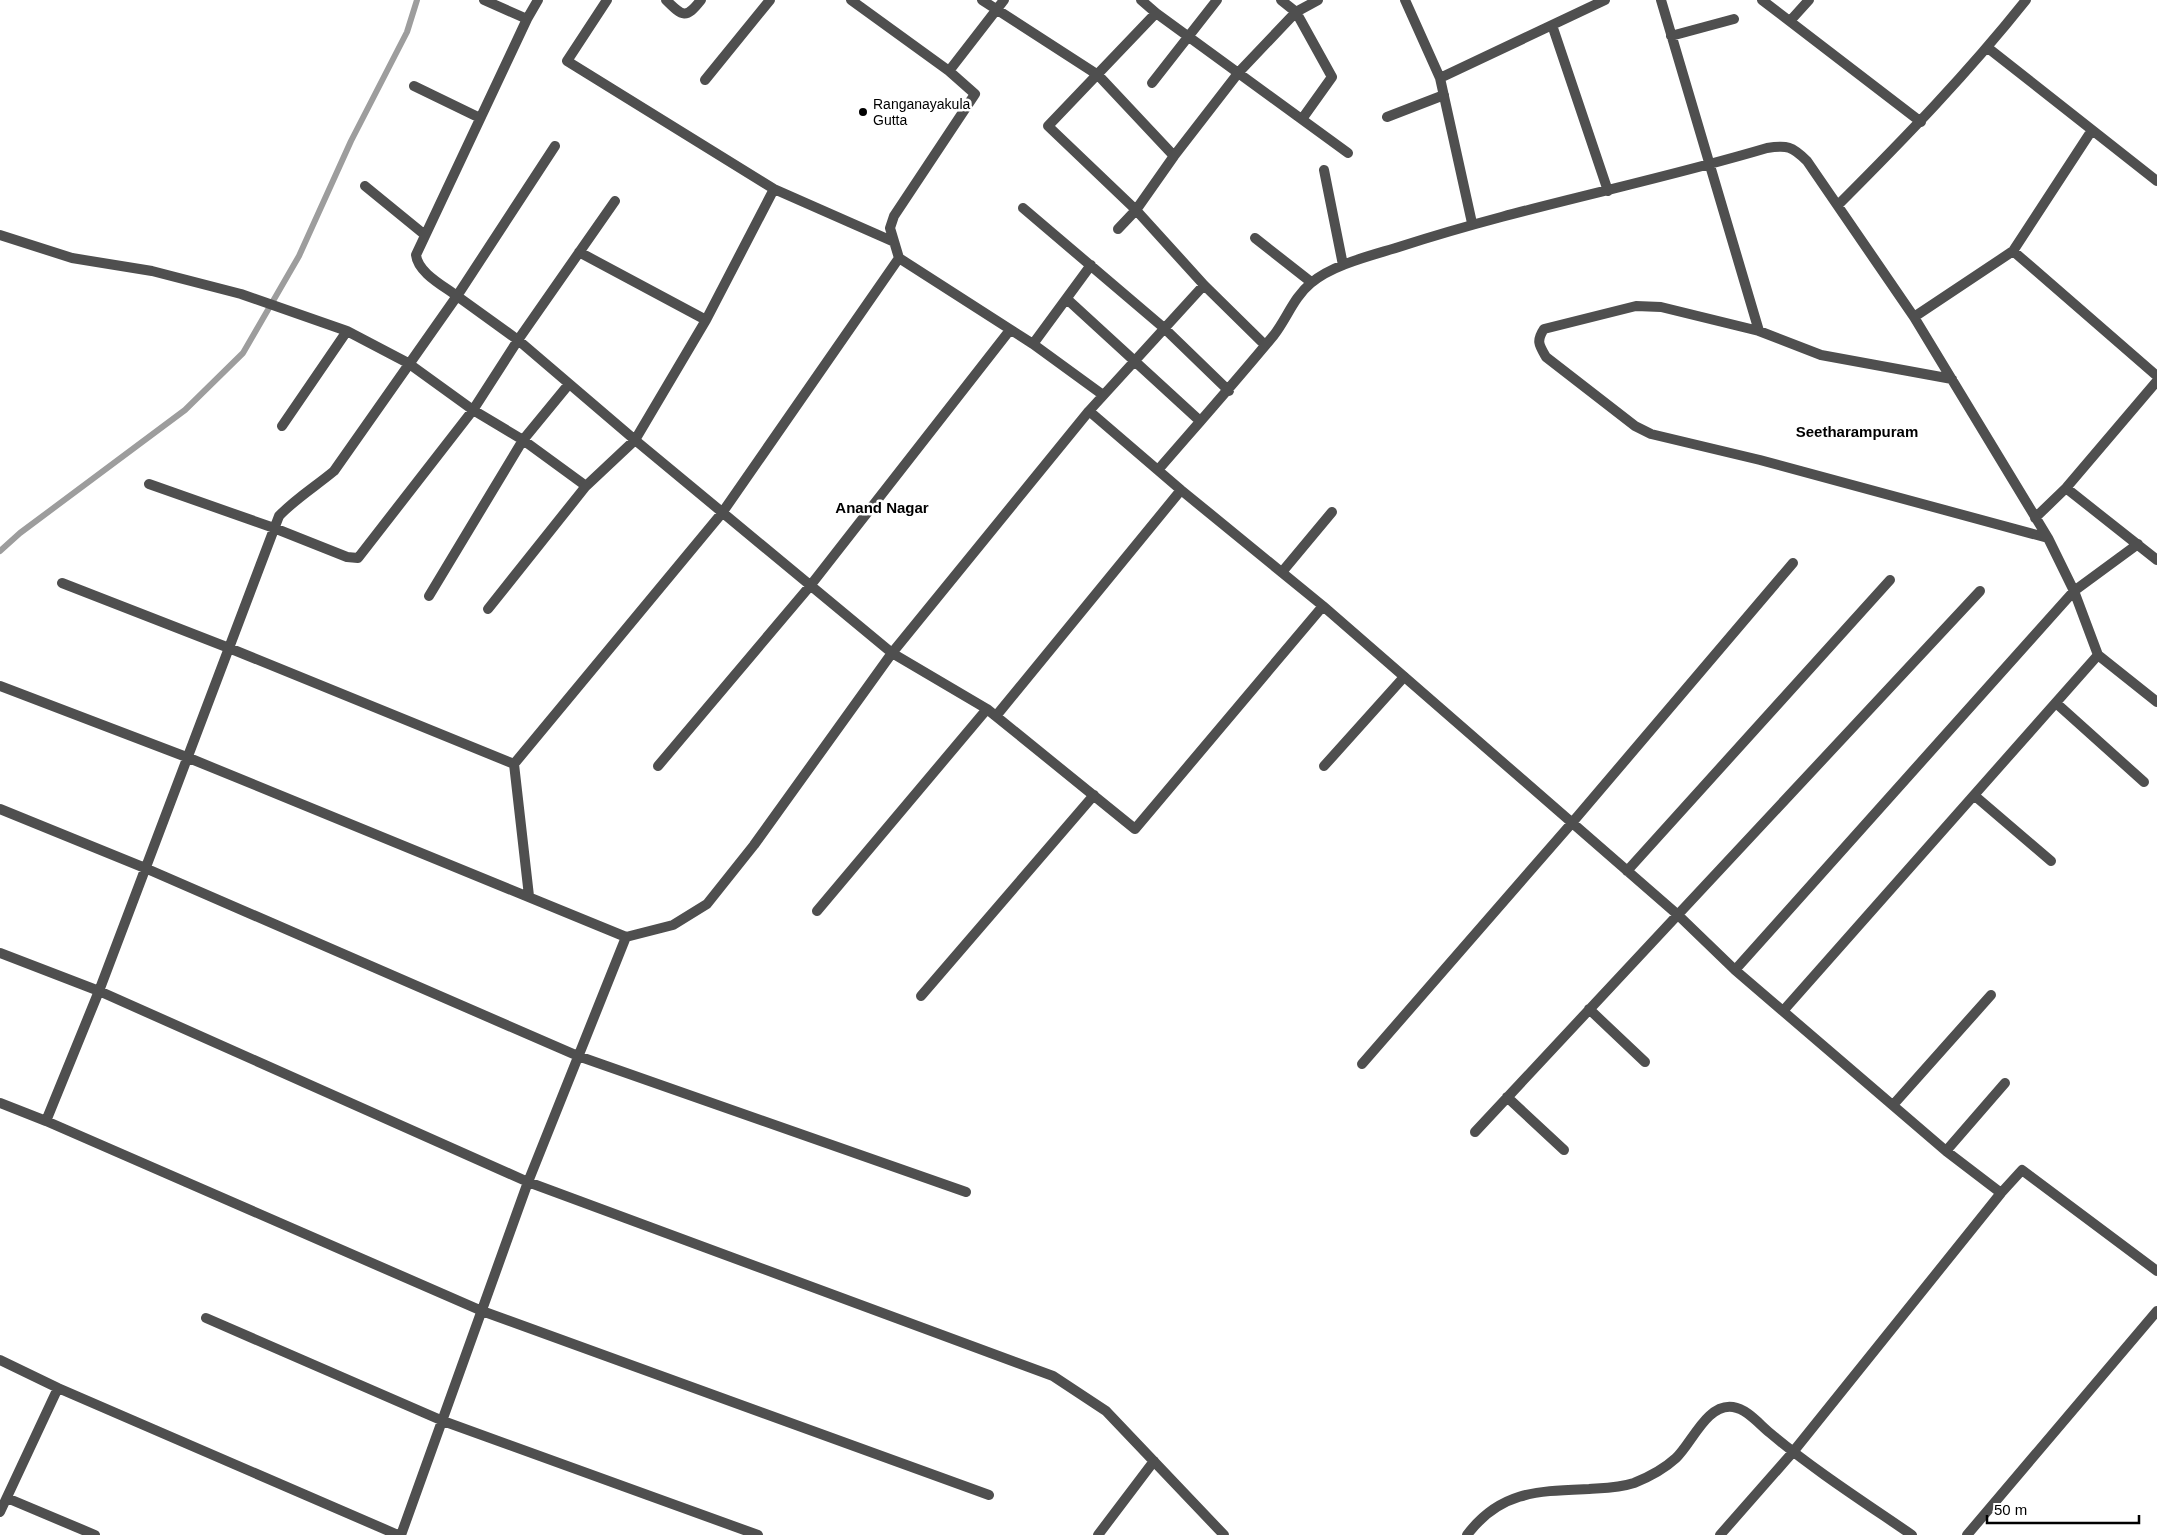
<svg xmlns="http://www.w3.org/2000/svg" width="2157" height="1535" viewBox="0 0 2157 1535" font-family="Helvetica,sans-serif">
	<rect width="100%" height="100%" fill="#fff"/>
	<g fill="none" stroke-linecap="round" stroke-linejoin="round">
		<!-- stream -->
		<path stroke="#9d9d9d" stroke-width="6" d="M0 551 20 533 185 410 243 353 299 256 351 141 407 32 417 0"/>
		<!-- service -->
		<path stroke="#4f4f4f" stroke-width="10" d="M1282 572 1332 512
			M1324 766 1404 677"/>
		<!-- minor -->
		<path stroke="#4f4f4f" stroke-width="10" d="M484 0 527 19 538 0
			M607 0 567 61 774 189 892 241
			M666 0C683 17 686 19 701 0
			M851 0 949 71 1004 0
			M982 0 1098 75 1174 156
			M1141 0 1156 13 1348 153
			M1281 0 1296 12 1332 77 1302 119
			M1405 0 1440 78 1472 223
			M1661 0 1759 331
			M1762 0 1921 122
			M1156 13 1048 126 1136 210 1204 285 1265 345
			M1790 21 1809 0
			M1552 25 1608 191
			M1671 36 1734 19
			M1988 48 2157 181
			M949 71 975 94 894 216 890 228 899 258 1033 344 1103 395
			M1440 78 1605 0
			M705 80 770 0
			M1152 83 1217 0
			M414 86 480 118
			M1387 117 1444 95
			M555 146 457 296 518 340 635 440 706 320 774 189
			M1324 170 1343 265
			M365 186 425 235
			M1838 205C1904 139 1968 73 2026 0
			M1023 208 1164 328 1229 391
			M1118 229 1136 210 1174 156 1239 72 1296 12 1318 0
			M0 235 72 258 152 271 241 294 347 331 408 363 473 410 523 440 586 486 635 440 892 653 1089 411 1204 285
			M1255 238 1311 282
			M2013 251 2157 376
			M579 252 706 320
			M1068 300 1200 421
			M1914 317 2013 251 2092 130
			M1033 344 1091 265
			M1952 379 1821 355 1759 331 1661 307 1636 306 1544 329C1536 341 1539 345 1546 357L1635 426 1651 434 1760 460 2048 538
			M1089 411 1181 490 1323 606 1678 915 1735 970 1946 1151 2001 1193 2022 1170 2157 1271
			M282 426 347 331
			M1158 470C1197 425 1236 381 1274 335 1287 318 1294 297 1311 283 1333 264 1374 255 1402 246 1522 207 1646 184 1767 148 1787 145 1792 146 1807 161L1914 317 2048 538 2074 591 2098 655 2157 702
			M149 484 274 528 347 557 358 558 473 410 518 340 615 201
			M2066 488 2157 560
			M2035 518 2066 488 2157 381
			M62 583 229 648 514 764 529 896
			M429 596 523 440 569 384
			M488 609 586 486
			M0 686 189 758 626 937 673 925 707 904 754 845 892 653 987 709 817 911
			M2056 703 2144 782
			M987 709 1135 829 1323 606
			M996 716 1181 490
			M514 764 722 513 899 258
			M658 766 810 586 1010 330
			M1975 796 2051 861
			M0 809 145 868 578 1056 966 1192
			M1627 871 1890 580
			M0 953 99 991 528 1182 1053 1376 1106 1411 1224 1535
			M1735 970 2074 591 2138 544
			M921 996 1094 795
			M1589 1009 1645 1062
			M1783 1011 2098 655
			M1362 1064 1571 824 1793 563
			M1507 1097 1564 1150
			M0 1103 46 1121 482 1311 989 1495
			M1893 1105 1991 995
			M46 1121 99 991 279 516C295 499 316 486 334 471L457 296C444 286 418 273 416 255L527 19
			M1475 1132 1980 591
			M1946 1151 2005 1083
			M206 1318 443 1421 758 1535
			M0 1360 58 1388 398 1535
			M7 1498 95 1535
			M0 1512 58 1388
			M401 1535 528 1182 626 937
			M1098 1535 1154 1461
			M1467 1535C1500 1491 1538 1491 1589 1489 1605 1488 1619 1488 1634 1483 1649 1477 1664 1469 1676 1458 1692 1443 1707 1403 1733 1407 1747 1409 1759 1424 1770 1433 1814 1470 1864 1502 1912 1535
			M1720 1535 1793 1452 2001 1193
			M1967 1535 2157 1311"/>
	</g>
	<!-- markers -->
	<circle fill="#000" stroke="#fff" stroke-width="2" cx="863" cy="112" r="5"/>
	<g text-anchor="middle" stroke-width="5" stroke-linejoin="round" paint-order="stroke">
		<!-- poi labels -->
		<g font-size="14" fill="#000" stroke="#fff" text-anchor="start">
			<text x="873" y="109">Ranganayakula<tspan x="873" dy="16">Gutta</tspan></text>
		</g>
		<!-- neighbourhood labels -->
		<g font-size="15" font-weight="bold" fill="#000" stroke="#fff">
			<text x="1857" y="437">Seetharampuram</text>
			<text x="882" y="513">Anand Nagar</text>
		</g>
	</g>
	<!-- scale -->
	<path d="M1987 1515v8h152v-8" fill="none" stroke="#000000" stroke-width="2.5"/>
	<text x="1994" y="1515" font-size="15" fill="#000000" stroke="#ffffff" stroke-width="4" paint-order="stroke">50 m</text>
</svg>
